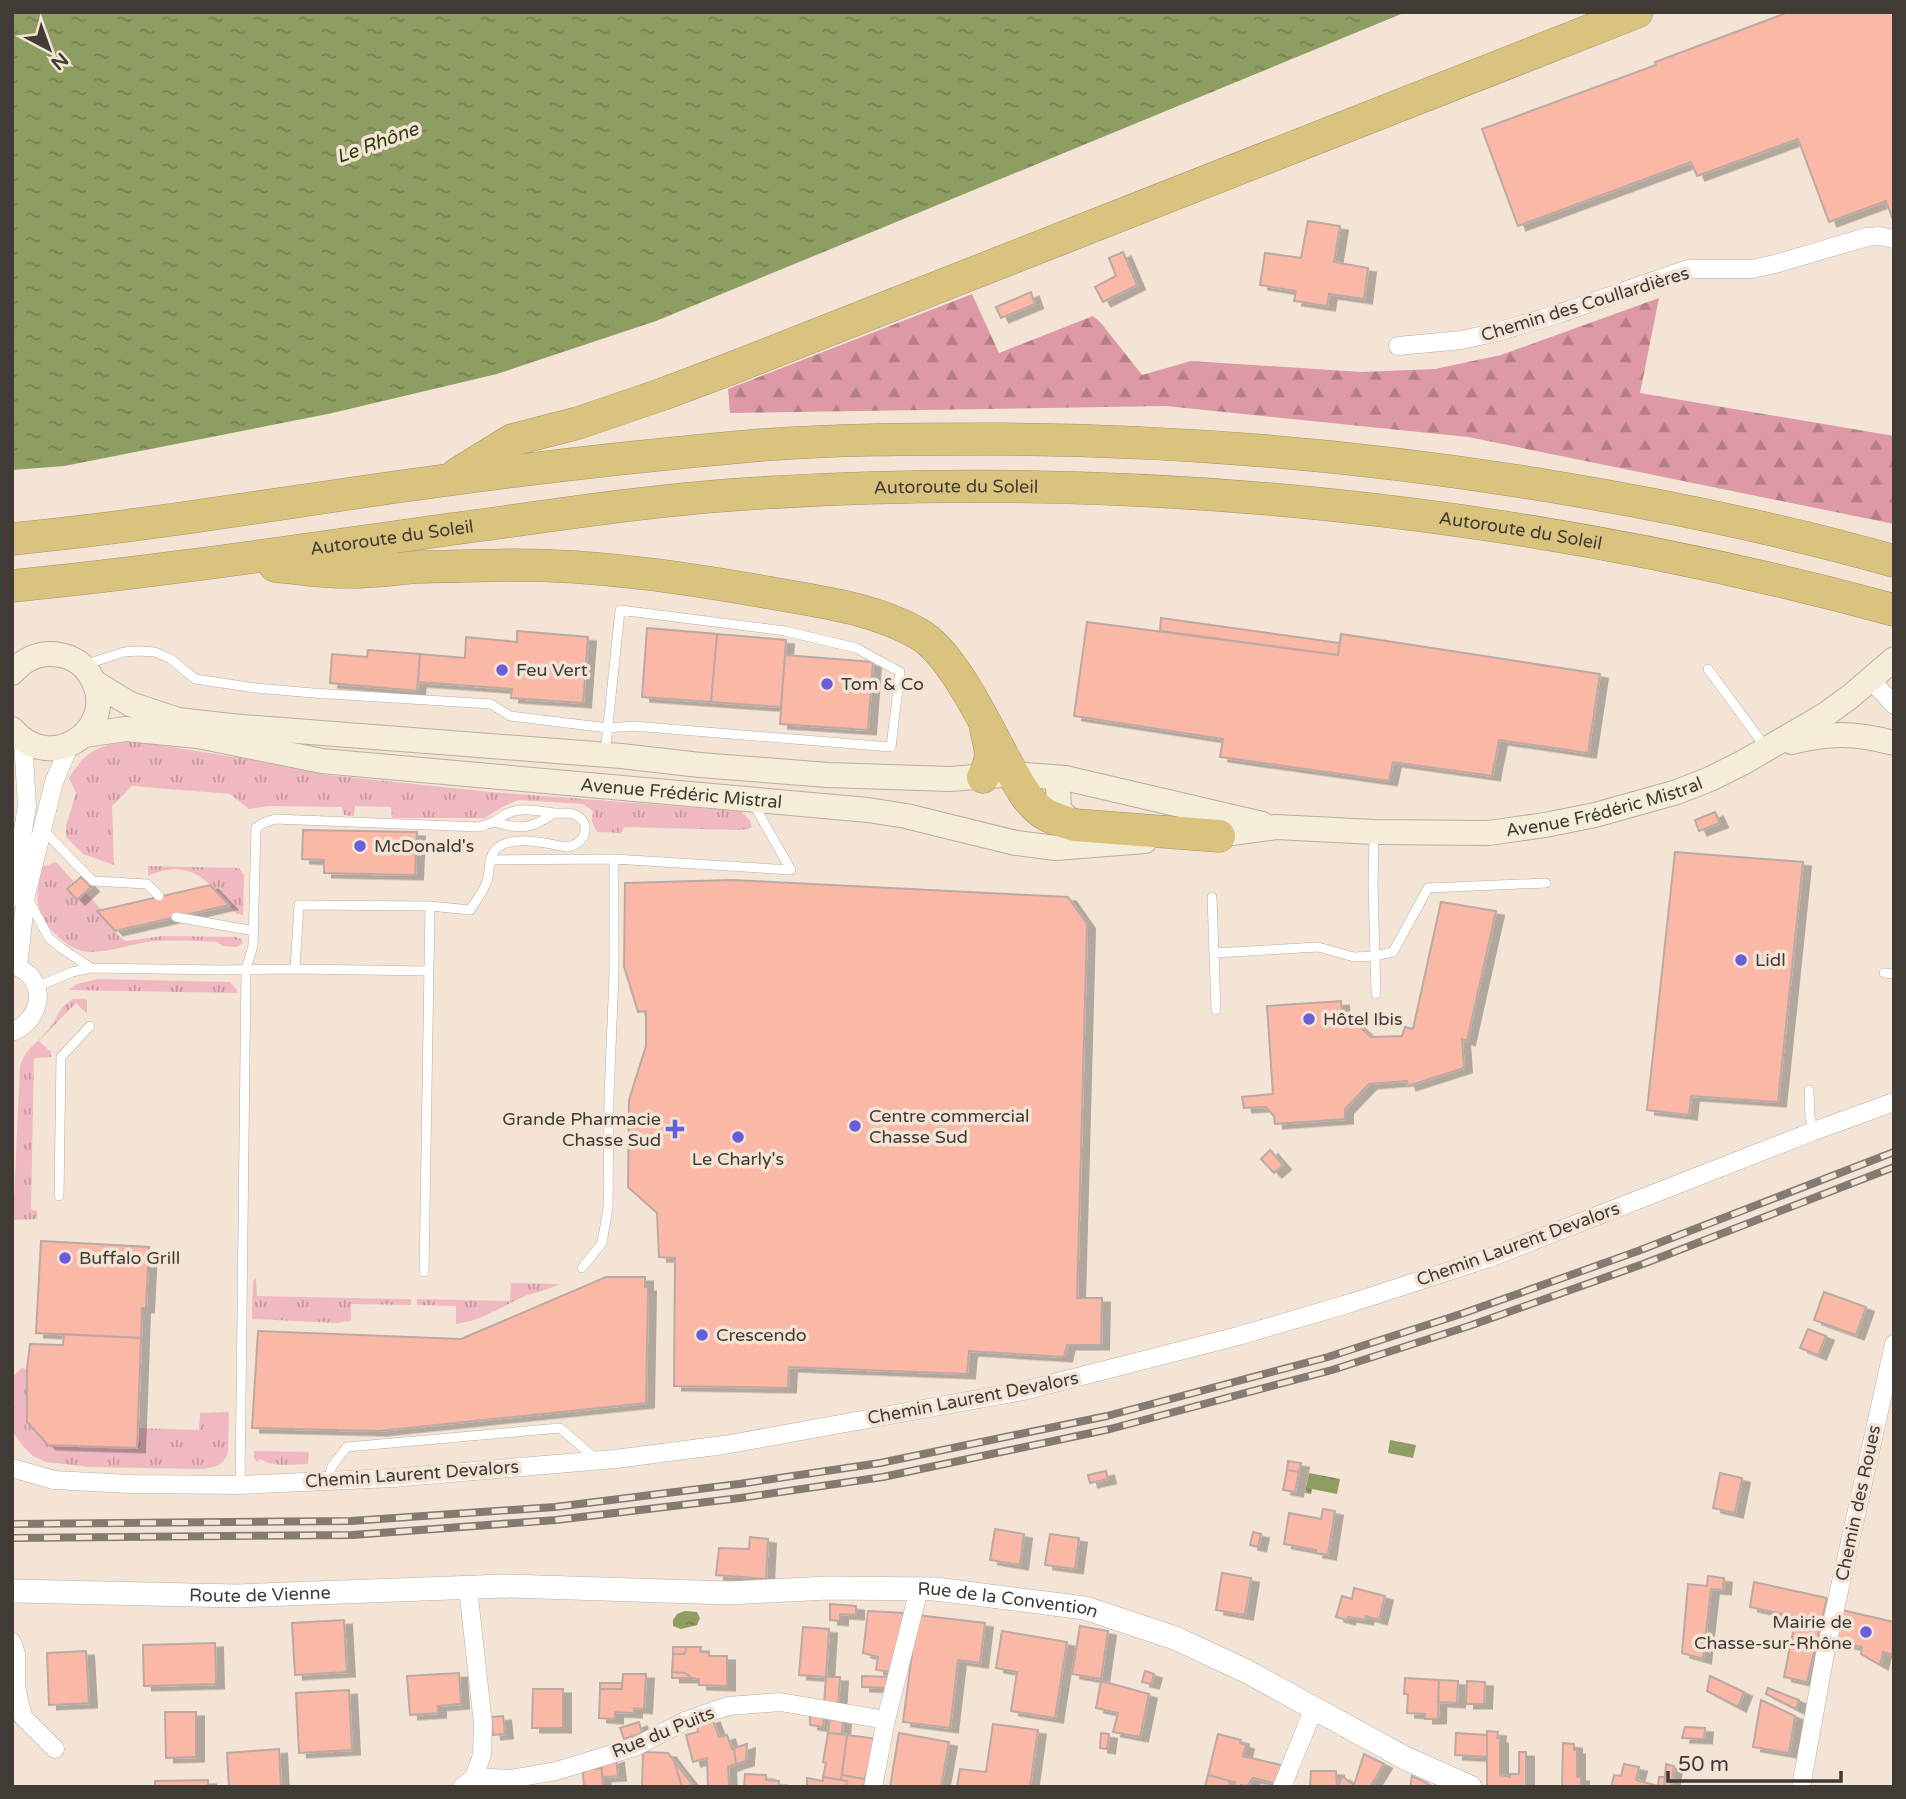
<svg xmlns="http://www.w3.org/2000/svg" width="1906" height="1799" viewBox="0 0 1906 1799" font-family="'Varela Round',sans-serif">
	<defs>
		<pattern id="grass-tufts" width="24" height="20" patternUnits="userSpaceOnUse" patternTransform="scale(1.75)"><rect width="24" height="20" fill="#f0b9c2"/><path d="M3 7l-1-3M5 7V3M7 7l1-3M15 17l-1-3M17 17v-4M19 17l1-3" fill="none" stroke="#c4989e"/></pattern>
		<pattern id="forest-firs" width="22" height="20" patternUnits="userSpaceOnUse" patternTransform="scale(1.75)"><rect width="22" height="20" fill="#dd99a5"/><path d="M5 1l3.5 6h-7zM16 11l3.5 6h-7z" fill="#b57e87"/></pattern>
		<pattern id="water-ripples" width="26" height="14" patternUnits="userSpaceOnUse" patternTransform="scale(1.75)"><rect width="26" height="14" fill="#8e9d62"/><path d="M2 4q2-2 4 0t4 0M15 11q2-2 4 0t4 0" fill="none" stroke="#768152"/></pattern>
		<filter id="shadow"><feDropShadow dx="8" dy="4.5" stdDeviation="0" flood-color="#0004"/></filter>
	</defs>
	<rect width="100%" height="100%" fill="#f3e4d6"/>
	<!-- grass -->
	<path fill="url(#grass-tufts)" d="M123 742 146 743 247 759 328 775 491 792 741 811 750 821 752 827 748 829 737 830 624 827 621 833 597 832 592 822 593 811 583 804 518 800 502 807 485 818H392L391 807 355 806 354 816 344 815 342 807 269 806 249 809 230 794 132 786 112 806 114 865 83 854 66 837V826L76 793 69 778C84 754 95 746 123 742Z
		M56 862 75 883 67 889 76 899 85 892 101 909 98 911 121 938 126 941 163 936 236 937 241 939 243 943 237 947 223 946 217 942C198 941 178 940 158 941 135 942 113 952 90 952 68 952 41 924 38 904 36 892 40 878 42 867Z
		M148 866 239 868 244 875 243 915 237 914C211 884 192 856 148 876Z
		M97 979 230 982 237 990V993L68 990 77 984Z
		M73 999H87V1014L76 1003 39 1041 51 1052V1057L34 1058 31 1210 37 1211V1219L13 1220 20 1066C26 1048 37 1044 48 1030 58 1018 58 1008 73 999Z
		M256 1278 257 1296 402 1299H411V1305L351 1304V1321L337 1323 252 1319 253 1281Z
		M511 1283 560 1284C548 1290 535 1292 523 1297 501 1307 481 1321 456 1324V1306L417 1305V1299L510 1301Z
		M22 1368 27 1369V1422L48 1445 137 1448 139 1428 199 1430 200 1413 229 1412 228 1452C224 1466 215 1467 203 1469L90 1467 46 1462 33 1456 22 1445 12 1431V1377Z
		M254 1451 309 1452 308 1464C292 1464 274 1468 260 1459L257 1462 254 1458Z"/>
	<!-- forest -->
	<path fill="url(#forest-firs)" d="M972 294 999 353 1093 316 1101 323 1142 375 1191 361 1361 372 1435 369 1501 355 1659 298 1640 393 1894 436V524L1468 437 1166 406 730 413 728 389Z"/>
	<!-- water -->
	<path fill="url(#water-ripples)" d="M12 12H1406L656 321 497 374 328 414 64 466 12 470Z
		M1390 1440 1416 1445 1413 1458 1388 1453Z
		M1309 1473 1340 1479 1337 1494 1312 1489 1311 1494 1305 1493Z
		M685 1611 697 1612 700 1618 697 1625 681 1629 673 1626V1620L677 1614Z"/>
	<!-- building -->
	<path fill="#fbb8a6" stroke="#bda9a3" stroke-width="2" filter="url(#shadow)" d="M1789 12H1894V216L1892 217 1886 201 1829 222 1798 139 1697 176 1691 162 1518 226 1482 129 1656 65 1655 62Z
		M1308 221 1340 226 1334 262 1368 268 1364 299 1329 294 1327 306 1294 301 1296 291 1260 285 1265 253 1301 258Z
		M1123 252 1137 285 1103 302 1095 287 1116 276 1109 258Z
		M1031 292 1035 304 1001 318 996 307Z
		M1161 618 1340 643 1338 655 1160 631Z
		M1087 622 1338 655 1341 634 1600 674 1588 753 1499 740 1492 776 1393 762 1389 781 1220 757 1223 739 1074 716Z
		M647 628 717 634 711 702 642 697Z
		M517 631 588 637 583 703 511 698 512 689 418 682 420 654 465 658 466 637 517 642Z
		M717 634 786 640 781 707 711 702Z
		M368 650 420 654 417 691 330 683 332 654 367 657Z
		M785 655 873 662 868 730 780 724Z
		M1715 812 1720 823 1699 831 1695 820Z
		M303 830 417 832 415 875 324 873V860L302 859Z
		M1675 852 1803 862 1778 1102 1691 1096 1689 1115 1647 1110Z
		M81 877 91 887 77 900 67 889Z
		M732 880 1068 897 1087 924 1077 1298H1102L1101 1345H1067L1064 1357 969 1351 967 1374 789 1367 788 1388 674 1386 675 1258 659 1257 657 1213 628 1187 629 1100 646 1046V1011L638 1012 624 966 625 883Z
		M210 885 229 905 115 931 97 911Z
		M1441 902 1496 911 1467 1041 1462 1039 1464 1068 1408 1086 1407 1081 1369 1084 1345 1109V1119L1275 1124 1274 1116 1266 1107 1244 1108 1242 1097 1273 1094 1267 1006 1341 1001 1342 1011 1371 1037 1402 1036 1405 1027 1413 1029Z
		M1270 1150 1283 1165 1274 1173 1261 1159Z
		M41 1241 149 1247 146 1308H142L141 1338 36 1333Z
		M606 1277H645V1287H648L646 1403 379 1431 252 1428 258 1331 461 1339Z
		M1824 1292 1866 1307 1856 1335 1814 1320Z
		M1808 1329 1826 1336 1818 1355 1800 1348Z
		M64 1334 141 1338 137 1448 48 1445 27 1422V1369L30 1344 63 1345Z
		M1288 1461 1301 1463 1299 1472 1287 1470Z
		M1287 1470 1299 1472 1295 1492 1283 1490Z
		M1106 1471 1108 1479 1090 1483 1088 1475Z
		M1720 1473 1742 1478 1735 1513 1713 1508Z
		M1323 1509 1335 1511 1328 1555 1315 1553 1316 1550 1284 1544 1289 1513 1321 1519Z
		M995 1529 1024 1534 1020 1565 990 1560Z
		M1253 1532 1261 1534 1258 1547 1250 1545Z
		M1050 1534 1079 1538 1075 1569 1045 1565Z
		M750 1537 768 1539 766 1579 716 1575 719 1548 749 1549Z
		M1222 1573 1251 1578 1245 1615 1216 1610Z
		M1708 1576 1724 1578 1723 1590 1711 1589 1703 1659 1682 1653 1688 1584 1707 1586Z
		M1754 1582 1827 1598 1807 1682 1784 1677 1796 1617 1750 1607Z
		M1354 1588 1385 1596 1379 1620 1366 1616 1365 1620 1348 1617 1347 1620 1336 1617 1342 1596 1352 1599Z
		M830 1604 856 1606V1615L840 1614V1621L830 1620Z
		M1842 1610 1894 1622V1655L1883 1652 1880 1665 1861 1654 1862 1647 1835 1642Z
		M868 1611 904 1613 893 1672 876 1670 878 1657 863 1653Z
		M917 1615 985 1623 980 1663 958 1660 950 1728 903 1722Z
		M344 1620 347 1672 295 1675 292 1623Z
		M1080 1626 1108 1631 1101 1679 1072 1674Z
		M803 1627 829 1629 826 1677 799 1675Z
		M1002 1631 1067 1642 1055 1718 1011 1711 1017 1672 996 1668Z
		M215 1643 216 1684 144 1686 143 1645Z
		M673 1647H686L685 1654H673Z
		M686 1647H701L700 1652H709V1656H727V1686L699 1685V1679L692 1678 685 1673 672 1672 673 1654H685Z
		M86 1651 89 1703 49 1705 47 1653Z
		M1145 1671 1154 1674 1151 1684 1142 1682Z
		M672 1672 685 1673 692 1678H672Z
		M459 1673 461 1704 438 1706V1713L410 1715 407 1676Z
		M623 1674H646L644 1709 634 1708V1713L615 1712V1719L599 1718 600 1689H622Z
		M862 1676 891 1677 888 1688 862 1687Z
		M1710 1676 1744 1692 1738 1707 1707 1691Z
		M826 1677H840L838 1707 824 1705Z
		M1405 1678 1439 1680 1438 1719H1425V1714L1407 1713 1408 1694H1404Z
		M1439 1680 1458 1681 1457 1703 1438 1702Z
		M1101 1681 1149 1694 1140 1737 1113 1732 1118 1713 1096 1708Z
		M1467 1681 1485 1682 1484 1704H1466Z
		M600 1683H622V1689H600Z
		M1768 1688 1799 1700 1796 1709 1766 1694Z
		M533 1689H563V1728H532Z
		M349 1690 352 1750 299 1753 296 1693Z
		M1761 1700 1795 1716 1789 1753 1753 1747Z
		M165 1712H196V1757L166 1758Z
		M810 1714 824 1717 823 1727 810 1725Z
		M503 1716 505 1734 493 1735 491 1717Z
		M712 1718 719 1737 727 1735 732 1749 734 1748 736 1764 728 1767 729 1786 708 1787 707 1758 693 1762 686 1735 698 1732 697 1723Z
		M830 1718 843 1720 842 1734 828 1733Z
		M639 1722 642 1733 624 1739 620 1728Z
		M993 1724 1038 1730 1030 1787H957L960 1769 986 1772Z
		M1685 1727 1705 1728 1704 1739 1682 1738Z
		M1487 1731 1498 1732 1497 1738 1500 1739V1775L1510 1777V1774H1519V1752H1526V1787H1487Z
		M828 1733 847 1735 841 1780 823 1777 826 1763 823 1762Z
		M899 1733 949 1742 941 1787H890Z
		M1101 1733 1109 1734 1107 1749 1100 1748Z
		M1456 1733 1487 1735V1757L1455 1755Z
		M1218 1734 1241 1740 1240 1743 1246 1745 1243 1756 1285 1766 1278 1784 1253 1778 1247 1786 1241 1785V1787H1234L1235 1782 1208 1775Z
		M847 1735 878 1739 865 1779 842 1775Z
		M1563 1743 1574 1744V1750H1577V1777H1581V1787H1562Z
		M747 1744 746 1761 736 1764 734 1748Z
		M279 1749 281 1787H229L227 1753Z
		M643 1752 668 1753 674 1761 682 1787H642Z
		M1364 1754 1384 1764 1370 1787H1338L1342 1776 1354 1785Z
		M616 1758 618 1776 602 1777 601 1763Z
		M674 1761 693 1785 682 1787Z
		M1624 1764 1639 1767 1636 1780 1658 1786 1659 1777H1665L1664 1787H1611L1614 1775 1621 1776Z
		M1666 1764 1674 1766 1671 1787H1664Z
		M602 1768 603 1787H584L583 1773 589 1769Z
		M1311 1771H1336L1337 1787H1310Z
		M745 1774 766 1775V1780L779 1781 778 1787H744Z
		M842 1775 865 1779 864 1787H846L847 1781 841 1780Z
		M1208 1775 1230 1781 1229 1787H1205Z
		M1412 1776 1427 1783 1426 1787H1410Z
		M823 1777 847 1781 846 1787H807V1778L823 1781Z
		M208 1780V1787H155V1781Z"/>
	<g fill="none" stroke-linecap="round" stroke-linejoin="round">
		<defs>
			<path id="service" d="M84 665 124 652 138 651 155 652 171 659 195 679 256 688 313 693 491 704 510 716 608 728 633 726 891 747 900 672 856 648 785 631 620 610 605 754
				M1708 669 1766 748
				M494 822C522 830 530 829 555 813
				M43 830 93 881 147 884 159 896
				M1374 834 1373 883 1376 994
				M614 859 791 870 754 805
				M490 860 614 859V975L609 1096 608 1208 602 1243 582 1268
				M1212 897 1216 1010
				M28 899 49 938 61 948 91 968
				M176 917 254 931
				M1214 953 1318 947 1354 957 1375 956 1393 952 1428 888 1546 883
				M1884 973 1894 974
				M36 987 72 972 91 968 223 970 295 969
				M1809 1090 1810 1118 1814 1131
				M59 1196 61 1057 90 1026
				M424 1272 430 906
				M328 1480 332 1466 347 1447 560 1428 596 1459
				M240 1485 246 969 253 946 256 828 263 823 275 819 479 827C484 825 490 824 495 821 500 818 503 815 508 813 525 806 540 812 557 813 562 814 568 812 573 814 592 820 588 844 567 847 547 844 505 832 493 853 488 862 490 872 487 881 484 891 476 901 470 910L430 906 299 905 295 969 429 971"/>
			<path id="minor" d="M1398 346 1462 340 1497 332 1558 314 1688 269H1752L1775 264 1867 237 1880 236 1894 239
				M1871 680 1894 705
				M12 898 27 806 23 740
				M12 965C48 976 45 1018 12 1032
				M18 967 26 895 54 782 70 744
				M12 1468 54 1480 131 1484 240 1485 393 1478 615 1459 724 1445 1023 1391 1238 1336 1351 1303 1489 1258 1814 1131 1894 1102
				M12 1642 16 1654V1687L23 1717 55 1749
				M474 1777 510 1779 556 1771 635 1747 685 1721 728 1706 780 1702 886 1720
				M462 1787 474 1777 482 1755 483 1724 468 1588
				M873 1787 886 1720 916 1601 917 1589
				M1282 1787 1314 1708
				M1801 1787 1825 1654 1894 1344"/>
			<g id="tertiary">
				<path id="s1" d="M15 1591 237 1596 505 1586 729 1593 829 1588 935 1589 1085 1608 1175 1638 1246 1671 1405 1758 1470 1787"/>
			</g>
			<g id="secondary">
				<path d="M12 673C24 659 41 651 60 655 73 657 84 665 90 675 122 724 54 778 12 729"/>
				<path d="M94 682 130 704 178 720 231 726 621 756 700 765 828 775 950 779 1013 774 1065 778 1262 824"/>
				<path id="s2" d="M84 735 126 729 198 736 322 761 868 810 906 816 1016 843 1056 848 1145 841"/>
				<path d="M1792 742C1831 732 1855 733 1894 743"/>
				<path d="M1065 778 1058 785 1059 810 1075 825"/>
				<path id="s3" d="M1202 837 1276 827 1374 832 1489 833 1545 825 1595 815 1677 792 1710 779 1744 762 1825 715 1851 696 1894 659"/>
			</g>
			<g id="motorway">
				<path d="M457 474 512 440 578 423 663 394 727 370 1637 12"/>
				<path d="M12 539C158 525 302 499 447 480 548 466 649 455 750 446 833 439 916 439 998 439 1183 440 1367 456 1549 486 1665 505 1780 529 1894 561"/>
				<path d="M275 566C297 568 321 572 343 572 368 573 393 569 418 567 449 566 481 566 513 565 600 565 686 578 771 593 821 602 874 608 919 634 954 654 989 732 1010 769 1018 782 1025 798 1037 808 1047 818 1062 821 1075 825L1219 836"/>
				<path id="s4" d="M12 586C177 570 340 544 504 522 589 510 674 498 760 493 1141 469 1526 510 1894 610"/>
				<path d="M983 777C994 759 991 750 986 730"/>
			</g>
		</defs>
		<!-- service casing -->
		<use href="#service" stroke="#bbaca0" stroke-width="10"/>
		<!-- minor casing -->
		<use href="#minor" stroke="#bbaca0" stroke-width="19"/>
		<!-- tertiary casing -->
		<use href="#tertiary" stroke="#bbaca0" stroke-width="24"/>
		<!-- secondary casing -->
		<use href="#secondary" stroke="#bbaca0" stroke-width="26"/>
		<!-- motorway casing -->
		<use href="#motorway" stroke="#a49365" stroke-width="33"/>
		<!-- service -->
		<use href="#service" stroke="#fff" stroke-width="9"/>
		<!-- minor -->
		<use href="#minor" stroke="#fff" stroke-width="18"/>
		<!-- tertiary -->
		<use href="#tertiary" stroke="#fff" stroke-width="23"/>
		<!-- secondary -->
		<use href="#secondary" stroke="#f4edd8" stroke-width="24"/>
		<!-- motorway -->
		<use href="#motorway" stroke="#d9c37e" stroke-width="32"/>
		<defs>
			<path id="rail" d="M12 1524 351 1521 555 1507 739 1484 880 1463 1107 1416 1328 1357 1464 1313 1638 1251 1894 1152
				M12 1538 352 1535 556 1520 740 1498 883 1477 1110 1429 1332 1370 1469 1326 1643 1264 1894 1167"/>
		</defs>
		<!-- rail casing -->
		<use href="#rail" stroke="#837a72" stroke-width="8"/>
		<!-- rail -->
		<use href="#rail" stroke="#f3e4d6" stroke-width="5" stroke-dasharray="16" stroke-linecap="butt"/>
	</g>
	<!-- markers -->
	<g fill="#685ed8" stroke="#f3e4d6" stroke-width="2.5">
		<circle cx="502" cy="670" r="7"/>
		<circle cx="827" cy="684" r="7"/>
		<circle cx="360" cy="846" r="7"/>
		<circle cx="1741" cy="960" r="7"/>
		<circle cx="1309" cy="1019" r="7"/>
		<circle cx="855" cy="1126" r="7"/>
		<path d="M671.5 1118.5h7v7h7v7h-7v7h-7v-7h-7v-7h7z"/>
		<circle cx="738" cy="1137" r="7"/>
		<circle cx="65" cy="1258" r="7"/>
		<circle cx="702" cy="1335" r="7"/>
		<circle cx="1866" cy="1632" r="7"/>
	</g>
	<g text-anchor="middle" stroke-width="7" stroke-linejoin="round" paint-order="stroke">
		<!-- street labels -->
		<g font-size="18" fill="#413b36" stroke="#f3e4d6">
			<text transform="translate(1585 304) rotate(-17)" y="6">Chemin des Coullardières</text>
			<text dy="6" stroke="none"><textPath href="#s4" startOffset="950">Autoroute du Soleil</textPath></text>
			<text dy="6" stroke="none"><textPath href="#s4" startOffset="1517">Autoroute du Soleil</textPath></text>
			<text dy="6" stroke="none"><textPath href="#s4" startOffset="383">Autoroute du Soleil</textPath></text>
			<text dy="6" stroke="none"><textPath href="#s2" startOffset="602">Avenue Frédéric Mistral</textPath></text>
			<text dy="6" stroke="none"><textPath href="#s3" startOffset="406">Avenue Frédéric Mistral</textPath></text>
			<text transform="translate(1518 1244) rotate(-20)" y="6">Chemin Laurent Devalors</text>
			<text transform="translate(973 1398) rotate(-11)" y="6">Chemin Laurent Devalors</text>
			<text transform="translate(412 1474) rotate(-4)" y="6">Chemin Laurent Devalors</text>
			<text transform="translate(1858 1503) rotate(-78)" y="6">Chemin des Roues</text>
			<text dy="6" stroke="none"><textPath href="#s1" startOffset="245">Route de Vienne</textPath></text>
			<text dy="6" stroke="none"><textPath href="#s1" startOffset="994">Rue de la Convention</textPath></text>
			<text transform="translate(663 1732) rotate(-22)" y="6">Rue du Puits</text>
		</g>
		<!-- poi labels -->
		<g font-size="18" fill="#413b36" stroke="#f3e4d6" text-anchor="start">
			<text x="516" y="676">Feu Vert</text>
			<text x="841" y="690">Tom &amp; Co</text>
			<text x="374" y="852">McDonald's</text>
			<text x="1755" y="966">Lidl</text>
			<text x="1323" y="1025">Hôtel Ibis</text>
			<text x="869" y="1122">Centre commercial<tspan x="869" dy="21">Chasse Sud</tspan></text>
			<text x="661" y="1125" text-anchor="end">Grande Pharmacie<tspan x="661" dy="21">Chasse Sud</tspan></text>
			<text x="738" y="1165" text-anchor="middle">Le Charly's</text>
			<text x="79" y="1264">Buffalo Grill</text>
			<text x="716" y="1341">Crescendo</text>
			<text x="1852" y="1628" text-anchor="end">Mairie de<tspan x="1852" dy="21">Chasse-sur-Rhône</tspan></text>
		</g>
		<!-- water labels -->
		<g font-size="19" font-style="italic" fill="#303a0c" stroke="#f3e4d6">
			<text transform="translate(377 142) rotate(-20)" y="7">Le Rhône</text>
		</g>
	</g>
	<!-- border -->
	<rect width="1906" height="1799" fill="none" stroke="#413b36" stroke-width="28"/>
	<!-- north arrow -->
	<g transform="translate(49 49) rotate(139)" stroke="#f3e4d6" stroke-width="5" paint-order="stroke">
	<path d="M0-5L12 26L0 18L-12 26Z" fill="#413b36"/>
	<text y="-10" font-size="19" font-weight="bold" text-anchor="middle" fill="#413b36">N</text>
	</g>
	<!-- scale -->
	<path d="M1668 1771v10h173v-10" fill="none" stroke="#413b36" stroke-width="3.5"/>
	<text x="1678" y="1771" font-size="21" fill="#413b36" stroke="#f3e4d6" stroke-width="5" paint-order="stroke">50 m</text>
</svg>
